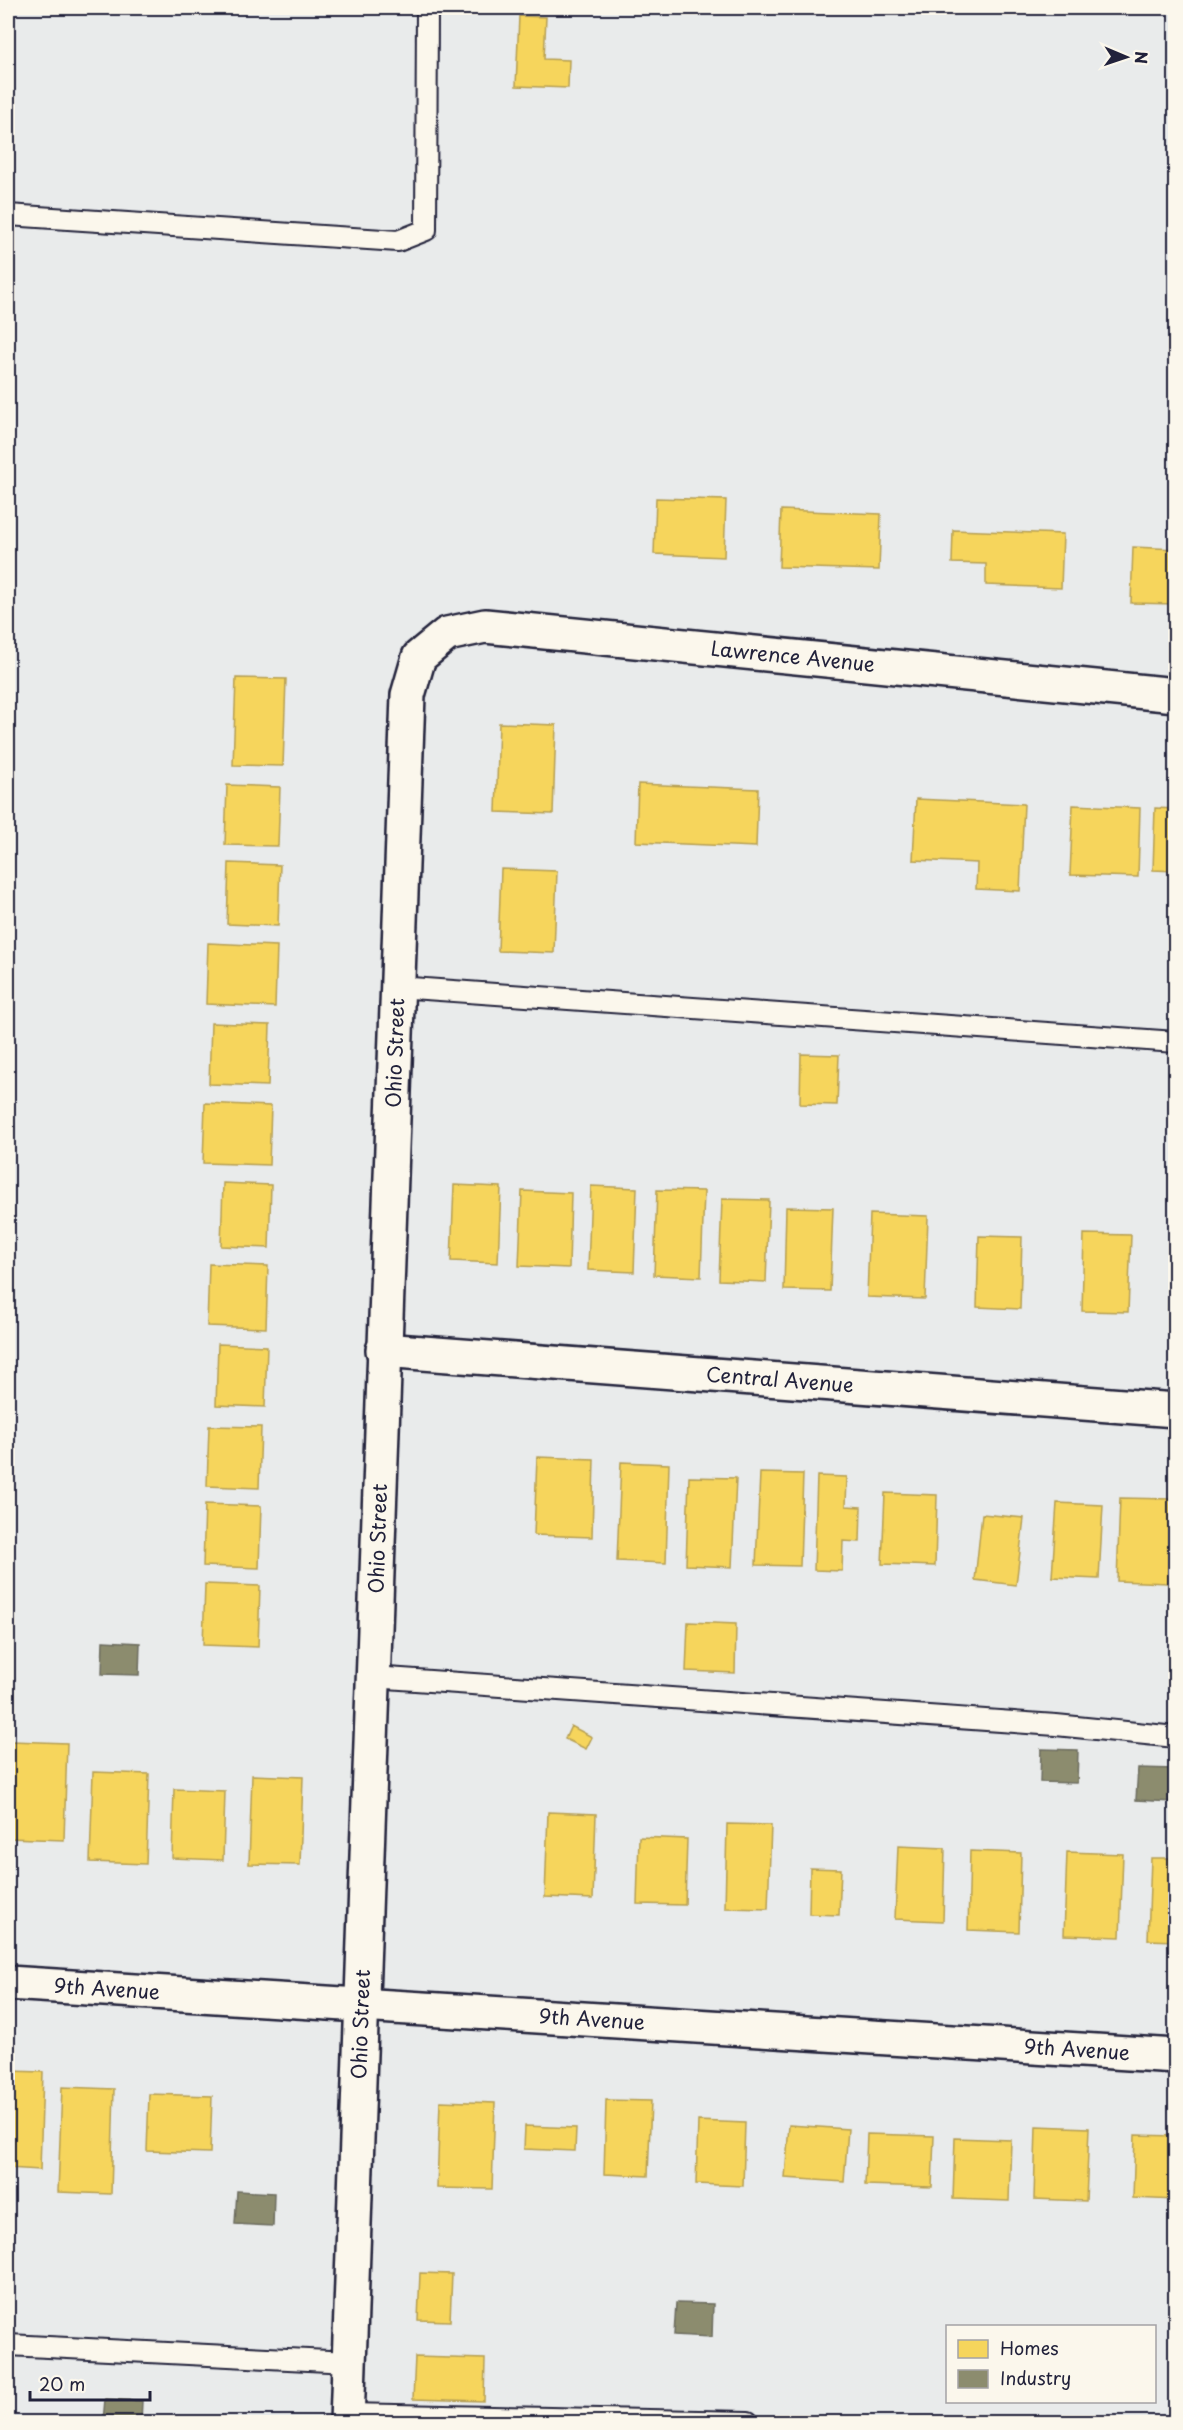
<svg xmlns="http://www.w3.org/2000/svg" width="1183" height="2430" viewBox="0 0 1183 2430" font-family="'Playpen Sans',sans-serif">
	<rect width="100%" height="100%" fill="#e9ebeb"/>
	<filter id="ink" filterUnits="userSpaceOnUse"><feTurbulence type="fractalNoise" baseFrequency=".0167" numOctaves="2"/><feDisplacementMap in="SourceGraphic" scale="12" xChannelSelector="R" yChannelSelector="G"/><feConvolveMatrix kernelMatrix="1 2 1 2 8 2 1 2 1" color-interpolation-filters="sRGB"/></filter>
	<g filter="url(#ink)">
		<!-- homes -->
		<path fill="#f6d55c" stroke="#b69f52" stroke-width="1.5" d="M519 16 546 17 544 59 569 60 568 88 516 86Z
			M656 498 726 500 724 557 654 554Z
			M781 510 881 514 879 570 779 567Z
			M953 530 1063 534 1061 588 986 585V564L952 563Z
			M1133 547 1176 549V604L1131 603Z
			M236 678 286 679 283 766 233 765Z
			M499 723 556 725 553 814 496 812Z
			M638 784 758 789 756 847 636 842Z
			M227 785 280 787 278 846 225 845Z
			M916 799 1024 804 1020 891 976 889 977 863 913 860Z
			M1073 805 1140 808 1138 877 1070 875Z
			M1155 808 1176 809V871L1153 870Z
			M229 863 280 865 278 926 227 924Z
			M501 869 557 871 554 953 498 951Z
			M208 943 277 946 275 1007 206 1004Z
			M211 1023 270 1025 268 1086 209 1084Z
			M801 1054 839 1055 837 1105 800 1104Z
			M205 1103 271 1106 269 1165 203 1163Z
			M223 1183 271 1185 269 1248 221 1246Z
			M454 1185 501 1187 498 1263 451 1261Z
			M591 1186 637 1188 634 1272 588 1270Z
			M657 1190 704 1191 701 1277 654 1275Z
			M522 1191 571 1193 569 1268 519 1266Z
			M722 1199 769 1200 766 1282 719 1280Z
			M786 1207 833 1208 830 1291 784 1290Z
			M870 1214 928 1216 925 1299 867 1297Z
			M1171 1231H1176V1310H1168Z
			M1084 1234 1131 1235 1128 1312 1082 1311Z
			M979 1236 1022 1237 1020 1309 977 1307Z
			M209 1264 268 1266 266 1328 207 1326Z
			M218 1344 267 1346 265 1407 216 1405Z
			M209 1426 261 1427 259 1488 207 1486Z
			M537 1457 594 1459 592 1537 534 1535Z
			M621 1462 669 1464 666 1563 617 1561Z
			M760 1473 803 1474 800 1566 756 1565Z
			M817 1476 847 1477 846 1506 861 1507 860 1542 843 1541 842 1571 814 1570Z
			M689 1477 736 1478 732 1567 686 1565Z
			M885 1493 937 1495 935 1566 882 1564Z
			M1120 1498 1171 1499 1168 1583 1117 1581Z
			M1057 1503 1103 1505 1099 1579 1052 1577Z
			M205 1504 261 1506 259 1568 203 1566Z
			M982 1514 1024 1518 1016 1585 975 1580Z
			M205 1584 260 1586 258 1647 203 1645Z
			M688 1622 736 1624 735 1673 686 1671Z
			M571 1726 592 1737 586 1749 565 1739Z
			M11 1741 67 1743 64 1840 8 1838V1755H11Z
			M93 1772 149 1774 146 1864 90 1862Z
			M252 1775 303 1777 300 1865 249 1864Z
			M174 1789 225 1791 223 1860 172 1858Z
			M548 1812 596 1814 593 1899 545 1897Z
			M727 1824 771 1825 768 1909 725 1908Z
			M639 1837 687 1839 685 1905 637 1904Z
			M898 1846 945 1848 943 1921 895 1919Z
			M970 1851 1021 1853 1019 1932 968 1930Z
			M1067 1852 1123 1854 1120 1937 1064 1935Z
			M1151 1858H1176V1941L1148 1940Z
			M810 1868 841 1869 839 1915 809 1914Z
			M8 2071 43 2072 40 2170 8 2168Z
			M62 2087 114 2089 111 2194 58 2192Z
			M149 2094 212 2096 210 2153 147 2151Z
			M606 2100 651 2101 648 2176 604 2174Z
			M440 2101 495 2103 492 2189 437 2188Z
			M698 2121 745 2123 743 2186 696 2184Z
			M789 2125 848 2129 844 2182 785 2178Z
			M525 2126 576 2128 575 2151 524 2149Z
			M1036 2126 1089 2128 1086 2201 1034 2199Z
			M867 2134 934 2136 932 2187 865 2185Z
			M1135 2135 1176 2136V2200L1133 2198Z
			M955 2138 1011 2140 1009 2201 953 2199Z
			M420 2273 452 2274 450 2321 418 2320Z
			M415 2357 485 2359 484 2401 413 2399Z"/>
		<!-- industry -->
		<path fill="#8c8c6e" stroke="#6c6c5f" stroke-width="1.5" d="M103 1641 140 1643 139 1675 102 1674Z
			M1041 1749 1078 1750 1077 1783 1040 1782Z
			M1138 1768 1175 1769 1173 1802 1136 1800Z
			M237 2191 274 2193 273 2226 235 2224Z
			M676 2303 713 2304 712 2337 674 2335Z
			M105 2399 142 2401 141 2422H103Z"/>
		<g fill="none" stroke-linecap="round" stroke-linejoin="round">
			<defs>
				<path id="lane" d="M8 215 398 241 426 230 427 8
					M397 987 1176 1042
					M373 1677 1056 1725 1176 1737
					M8 2345 349 2362
					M347 2414 748 2422"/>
				<g id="street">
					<path id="s1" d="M383 1350 1176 1410"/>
					<path id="s2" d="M8 1983 1176 2056"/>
					<path id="s3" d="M347 2422 408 695 419 657 447 634 485 626 1176 695"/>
				</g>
			</defs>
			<!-- lane casing -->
			<use href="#lane" stroke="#22223b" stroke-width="24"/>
			<!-- street casing -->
			<use href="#street" stroke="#22223b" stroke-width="38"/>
			<!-- lane -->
			<use href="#lane" stroke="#fbf7ec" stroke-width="20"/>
			<!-- street -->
			<use href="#street" stroke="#fbf7ec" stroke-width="33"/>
		</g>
	</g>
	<g text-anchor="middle" stroke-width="6" stroke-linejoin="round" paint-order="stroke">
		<!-- street labels -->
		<g font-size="20" fill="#22223b" stroke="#fbf7ec">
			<text dy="7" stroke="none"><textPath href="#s3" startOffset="2152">Lawrence Avenue</textPath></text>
			<text dy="7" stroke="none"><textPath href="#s3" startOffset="1370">Ohio Street</textPath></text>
			<text dy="7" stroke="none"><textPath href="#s1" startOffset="398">Central Avenue</textPath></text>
			<text dy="7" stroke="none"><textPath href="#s3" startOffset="884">Ohio Street</textPath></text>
			<text dy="7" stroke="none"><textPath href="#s2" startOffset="99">9th Avenue</textPath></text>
			<text dy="7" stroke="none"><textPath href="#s2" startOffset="585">9th Avenue</textPath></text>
			<text dy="7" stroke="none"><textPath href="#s3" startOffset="398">Ohio Street</textPath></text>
			<text dy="7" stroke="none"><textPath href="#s2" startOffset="1071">9th Avenue</textPath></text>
		</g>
	</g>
	<!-- margin -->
	<rect width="1183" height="2430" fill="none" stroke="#fbf7ec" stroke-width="30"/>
	<rect x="15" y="15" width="1153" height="2400" fill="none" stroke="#22223b" stroke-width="2" filter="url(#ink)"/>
	<!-- legend -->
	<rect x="946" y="2325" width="210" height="78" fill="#fbf7ec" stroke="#a4a2a5" stroke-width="1.5"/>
	<rect x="958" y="2340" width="30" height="18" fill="#f6d55c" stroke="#a4a2a5" stroke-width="1.5"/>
	<text x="1000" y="2355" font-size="18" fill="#22223b">Homes</text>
	<rect x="958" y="2370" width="30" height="18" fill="#8c8c6e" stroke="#a4a2a5" stroke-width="1.5"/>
	<text x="1000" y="2385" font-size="18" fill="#22223b">Industry</text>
	<!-- north arrow -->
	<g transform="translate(1126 57) rotate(92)" stroke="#fbf7ec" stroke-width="4.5" paint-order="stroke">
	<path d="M0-4.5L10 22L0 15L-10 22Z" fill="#22223b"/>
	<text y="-9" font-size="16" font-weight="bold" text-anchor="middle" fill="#22223b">N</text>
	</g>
	<!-- scale -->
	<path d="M30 2391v9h120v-9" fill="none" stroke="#22223b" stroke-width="3"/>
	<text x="39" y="2391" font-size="18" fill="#22223b" stroke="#fbf7ec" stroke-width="4.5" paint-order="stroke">20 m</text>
</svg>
